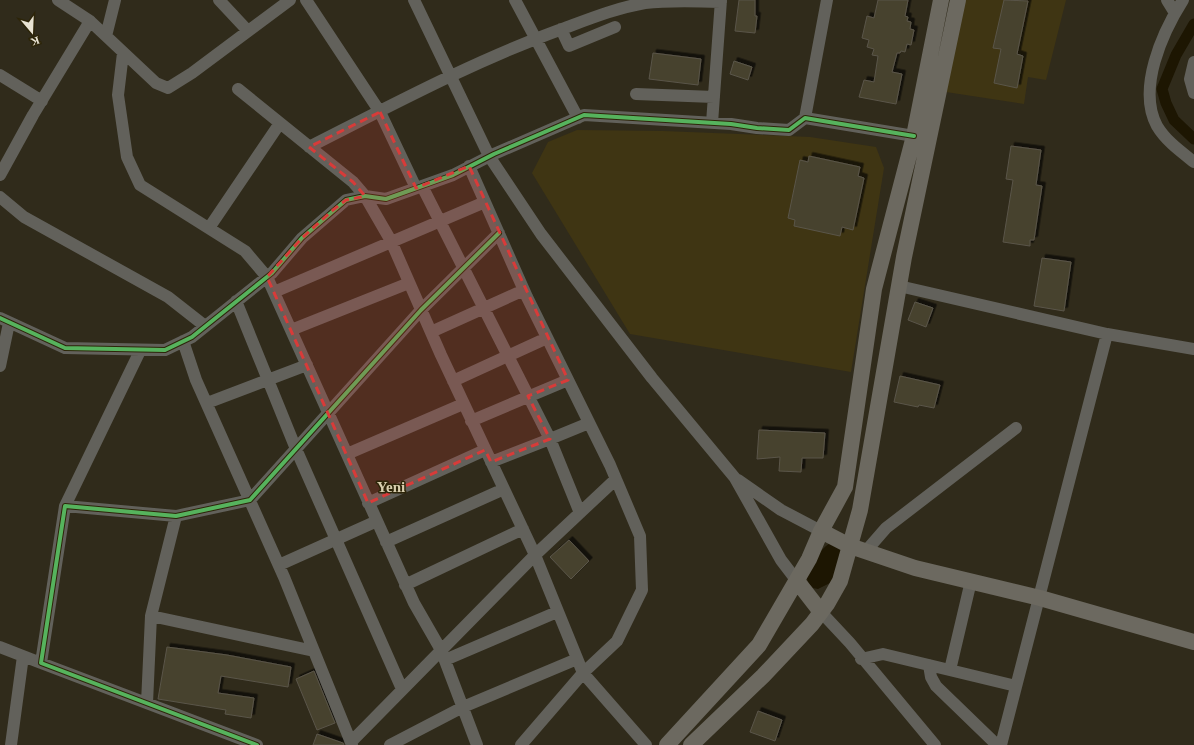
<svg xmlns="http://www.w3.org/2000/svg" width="1194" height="745" viewBox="0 0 1194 745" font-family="Georgia,serif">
	<defs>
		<filter id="shadow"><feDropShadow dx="3.5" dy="-3.5" stdDeviation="0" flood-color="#0009"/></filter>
	</defs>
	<rect width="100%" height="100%" fill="#302b1b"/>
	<!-- built -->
	<path fill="#3f3513" d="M965 0H1066L1046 80 1028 77 1024 104 946 92Z
		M577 130 663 131 810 137 876 147 884 168 851 372 630 334 532 173 548 142Z"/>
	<!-- water -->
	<path fill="#1d1602" d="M832 542 844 551 832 582 818 589 813 588C810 585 807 582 807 577 807 565 822 547 832 542Z"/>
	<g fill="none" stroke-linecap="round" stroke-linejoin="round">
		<!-- canal -->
		<path stroke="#1d1602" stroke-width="11" d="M1194 24 1176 55 1162 89 1166 103 1174 120 1194 139"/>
	</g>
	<!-- building -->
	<path fill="#47422d" stroke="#5a5549" filter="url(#shadow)" d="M739 0H755V16H757L755 33 735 31Z
		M878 0H908L905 16 908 17 907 21 911 22 910 29 914 30 911 45 907 44 905 52 901 51 900 53H897L892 72 902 74 896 104 859 97 864 80 874 82 878 56 872 55 874 49 867 47 869 40 862 38 867 16 874 18Z
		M1004 0 1028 1 1017 54 1023 56 1017 88 994 83 1001 49 993 48Z
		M653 53 701 59 698 85 649 79Z
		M734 61 752 67 748 80 730 74Z
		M1011 146 1041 150 1036 185 1042 186 1034 240H1030V246L1003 242 1013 180 1006 179Z
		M809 156 860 167 858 176 864 178 853 230 842 227 840 236 794 226 795 220 788 218 800 160 808 162Z
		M1042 258 1071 262 1064 311 1034 306Z
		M915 302 933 308 926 327 908 320Z
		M900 376 940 385 934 408 919 405 918 407 894 402Z
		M759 430 825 433 823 458H802L801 472 779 471 780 457 757 459Z
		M569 540 589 561 571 579 550 557Z
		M167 647 227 655 291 667 288 687 221 676 218 693 254 698 251 718 225 714 226 710 158 699Z
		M314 671 335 723 317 730 296 679Z
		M758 711 782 720 775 741 750 732Z
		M317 734 343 743 344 745H313Z"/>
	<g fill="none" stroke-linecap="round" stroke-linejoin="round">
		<!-- minor -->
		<path stroke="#62615b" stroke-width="12" d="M58 0 90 21 156 83 168 88 192 73 290 0
			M219 0 248 31
			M306 0 380 112 416 188
			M414 0 489 156 541 234 652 378 735 478 781 560 797 581
			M515 0 578 118
			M1167 0 1175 13
			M1183 0C1162 33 1137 89 1157 126 1166 141 1180 151 1194 162
			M561 29 569 46 615 27
			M106 36 115 0
			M123 53 118 95 127 157 140 185 245 251 267 277 414 603 441 650 477 745
			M1194 62 1190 79 1194 93
			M0 75 42 101
			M238 89 353 182 365 196 391 241 441 355 535 555 583 673 646 745
			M636 94 714 97
			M805 118 827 0
			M712 123 721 0
			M309 147C392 105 474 61 562 29 589 19 616 8 645 3 670 0 696 1 721 2
			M469 166 527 297 610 465 640 536 642 590 617 641 583 673 521 745
			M0 175 33 115 90 21
			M422 186 550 439 589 423
			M0 197 24 217 168 297 205 326
			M209 228 280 123
			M899 286 1107 334 1194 349
			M274 292 485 202
			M236 301 296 449 402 689
			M0 318 65 348 165 350 192 337 272 273 302 238 346 200 365 196 386 199 453 175 494 154 584 115 731 124 757 128 789 130 805 118 914 136
			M291 330 409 283
			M431 332 524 290
			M183 341 196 380 284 577 352 745
			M0 366 9 323
			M453 381 547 338
			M207 403 307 365
			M471 421 568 380
			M347 454 463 404
			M491 462 550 439 580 513
			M738 480 781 510 821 531
			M368 503 485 450
			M65 506 140 351
			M386 542 504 489
			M866 551 886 528 1016 428
			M279 565 377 521
			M405 585 523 529
			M821 612 850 643 935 745
			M151 616 176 516
			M0 647 41 663
			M861 659 883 654 1016 686
			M445 660 557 612
			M929 665 931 677 936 686 997 745
			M950 670 971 581
			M147 703 151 616 314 651
			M351 742 535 555 616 479
			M11 745 23 656
			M257 745 41 663 65 506 176 516 250 500 421 310 499 233
			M390 745 463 707 577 659
			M1001 745 1107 334"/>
		<!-- major -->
		<path stroke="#6c6960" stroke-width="16" d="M821 531 850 546 915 568 1040 598 1194 642
			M797 581 821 612
			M667 745 759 645 809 559 821 531 845 487 874 289 914 136 941 0
			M691 745 763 676 812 624 827 604 840 581 860 510 904 257 958 0"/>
		<defs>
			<path id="cycleway" d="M0 318 65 348 165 350 192 337 272 273 302 238 346 200 365 196 386 199 453 175 494 154 584 115 731 124 757 128 789 130 805 118 914 136
				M257 745 41 663 65 506 176 516 250 500 421 310 499 233"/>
		</defs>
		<!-- cycleway casing -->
		<use href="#cycleway" stroke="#2d2509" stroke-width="6"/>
		<!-- cycleway -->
		<use href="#cycleway" stroke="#56b35d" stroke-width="4"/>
	</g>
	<!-- marked area -->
	<path fill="#d83b39" fill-opacity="0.2" stroke="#d83b39" stroke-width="3" stroke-dasharray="8 5" stroke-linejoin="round" d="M380 112 416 188 469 166 568 380 528 396 550 439 491 462 485 450 368 503 267 277 302 238 333 210 346 200 365 196 353 182 309 147Z"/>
	<g text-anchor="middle" stroke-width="3" stroke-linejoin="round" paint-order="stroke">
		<!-- district labels -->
		<g font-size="15" font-weight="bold" fill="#d8ceae" stroke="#2d2509">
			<text x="391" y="492">Yeni</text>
		</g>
	</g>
	<!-- north arrow -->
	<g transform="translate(32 32) rotate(161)" stroke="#2d2509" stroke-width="3" paint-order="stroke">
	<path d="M0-3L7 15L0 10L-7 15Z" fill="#e8e3d3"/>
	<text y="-6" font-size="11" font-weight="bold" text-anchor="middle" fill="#e8e3d3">K</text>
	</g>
</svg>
